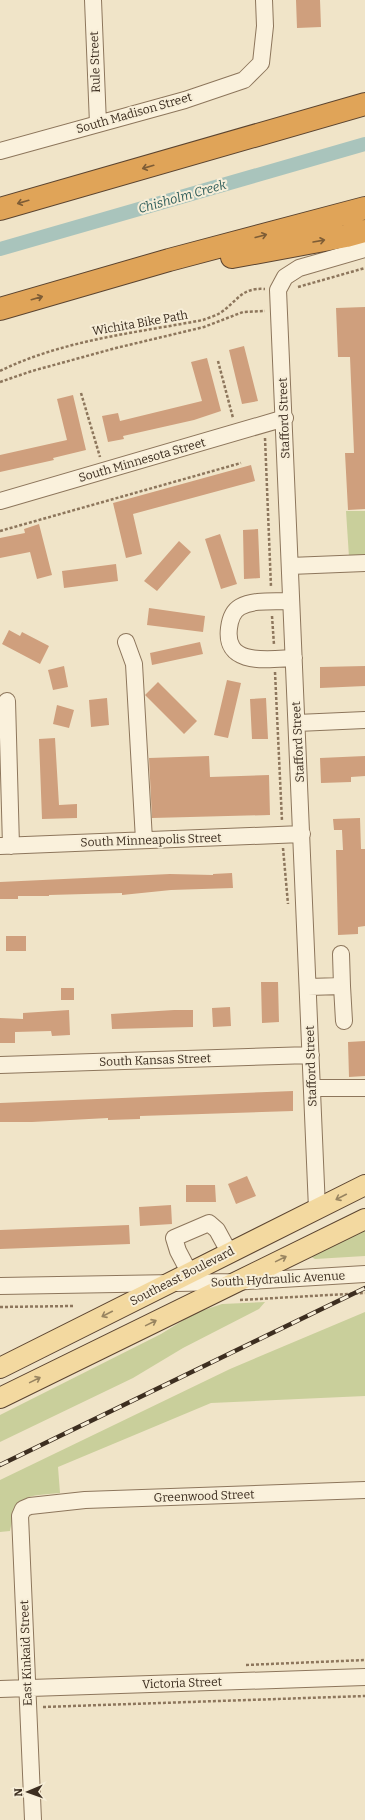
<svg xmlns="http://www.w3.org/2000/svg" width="365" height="1820" viewBox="0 0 365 1820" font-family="Bitter,serif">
	<rect width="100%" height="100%" fill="#f0e4c8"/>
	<!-- green -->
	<path fill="#c9cf9b" d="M346 511H365V557H349Z
		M365 1226V1256L315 1259 310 1256Z
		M265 1302 259 1309 183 1348 133 1378 0 1442V1415L161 1334 195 1313 222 1304Z
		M365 1312V1396L211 1403 58 1467 60 1493C25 1496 17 1494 10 1531L0 1532V1480L230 1369Z"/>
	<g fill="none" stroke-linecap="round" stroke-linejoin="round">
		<!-- canal -->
		<path stroke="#a9c4bc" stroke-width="14" d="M0 249 365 144"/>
	</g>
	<!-- building -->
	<path fill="#cf9f7d" d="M296 0H320L321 27 297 28Z
		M365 307V509L348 510 345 453H354L350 357H338L336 308Z
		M244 346 258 401 242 404 229 350Z
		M207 358 221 411 194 420 123 436 124 439 108 442 102 416 118 413 120 421 202 401 191 362Z
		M73 395 86 450 53 458 54 460 0 472V455L67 440 57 399Z
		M251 465 255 481 133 514 142 554 126 558 113 503Z
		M39 524 52 575 37 579 30 552 0 558V538L25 533 24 529Z
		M258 529 260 578 244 579 243 530Z
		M220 534 237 584 221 589 205 539Z
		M179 541 191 552 157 591 144 581Z
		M116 564 118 581 64 588 62 571Z
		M149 608 205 616 203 632 147 625Z
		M9 630 20 636 22 632 49 646 40 664 2 644Z
		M200 642 203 654 152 665 150 653Z
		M64 666 68 687 53 690 48 670Z
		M365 666V686L320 688V667Z
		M227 680 241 683 228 738 214 735Z
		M158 682 197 721 184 734 145 695Z
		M107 698 109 725 91 727 89 700Z
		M266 698 268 739H252L250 699Z
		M57 705 74 710 69 728 53 724Z
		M55 738 59 805 77 804V818L42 819 39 739Z
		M209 756 210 777 269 775 270 815 152 818 149 758Z
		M365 756V776L351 777V782L321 783 320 758Z
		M360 818 361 849H365V926L358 927V934L338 935 336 850H343L342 830H334L333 819Z
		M232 873 233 888 171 890 122 895V893L49 895V896H18V899H0V882L170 874 213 875V874Z
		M6 936H26V951H6Z
		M261 982H278L279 1022 262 1023Z
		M61 988H74V1000H61Z
		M230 1007 231 1026 213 1027 212 1008Z
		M69 1010 70 1035 52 1036 51 1031 15 1032V1043H0V1018L23 1019V1013Z
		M174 1010H193V1027L112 1029 111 1014Z
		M365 1041V1076L349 1077 348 1042Z
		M293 1091V1111L140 1116V1119L108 1120V1118L32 1122H0V1103Z
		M247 1176 256 1196 236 1204 228 1184Z
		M186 1185H215L216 1202H186Z
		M171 1205 172 1224 140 1226 139 1207Z
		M129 1225 130 1244 0 1249V1230Z"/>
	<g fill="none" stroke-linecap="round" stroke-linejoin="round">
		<defs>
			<path id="minor" d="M93 0 98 124
				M0 151 185 100 244 80 261 63 265 26 264 0
				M0 501 285 418
				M290 566 365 563
				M291 601C276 602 254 599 240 607 233 611 230 620 229 628 224 667 269 659 294 658
				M126 642 134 664 144 840
				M7 701 11 846
				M297 723 365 720
				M0 846 302 834
				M342 986 344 1021
				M308 987 342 986 341 954
				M0 1065 311 1055
				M312 1088H365
				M317 1209 278 290 285 277 299 268 365 249
				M189 1272 178 1251 174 1238 209 1223 217 1230 229 1252
				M0 1286 233 1282 365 1274
				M0 1689 365 1677
				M33 1820 20 1516 23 1509 30 1506 85 1500 365 1490"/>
			<path id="major" d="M0 1368 365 1185
				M0 1398 365 1219"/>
			<path id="highway" d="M0 209 365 104
				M232 257 346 236 365 231
				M0 309 169 260 365 208"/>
		</defs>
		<!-- minor casing -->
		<use href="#minor" stroke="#8d765c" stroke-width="18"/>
		<!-- major casing -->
		<use href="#major" stroke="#5b4430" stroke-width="22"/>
		<!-- highway casing -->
		<use href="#highway" stroke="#5b4430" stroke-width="24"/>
		<!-- path -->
		<path stroke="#8d765c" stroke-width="2.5" stroke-dasharray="3 2" stroke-linecap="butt" d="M298 287 365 268
			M218 361 233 418
			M0 371C63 340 135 333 203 320 208 318 215 316 220 313 237 302 241 287 265 289
			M0 382 32 371 116 348 204 327 243 312 265 311
			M81 393 100 457
			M265 438 271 587
			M0 531 241 463
			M272 616 274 645
			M275 672 282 821
			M283 848 288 904
			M240 1300 365 1293
			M0 1307 73 1306
			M246 1665 365 1660
			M43 1707 365 1696"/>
		<!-- minor -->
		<use href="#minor" stroke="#faf1dc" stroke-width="16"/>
		<!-- major -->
		<use href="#major" stroke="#f3d9a0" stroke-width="20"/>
		<!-- highway -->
		<use href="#highway" stroke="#e0a458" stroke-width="22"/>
		<defs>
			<path id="rail" d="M0 1465 365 1288"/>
		</defs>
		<!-- rail casing -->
		<use href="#rail" stroke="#3d2e20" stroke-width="4.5"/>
		<!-- rail -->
		<use href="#rail" stroke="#f7eed8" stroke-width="3" stroke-dasharray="9" stroke-linecap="butt"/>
	</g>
	<!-- one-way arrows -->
	<defs><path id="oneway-shaft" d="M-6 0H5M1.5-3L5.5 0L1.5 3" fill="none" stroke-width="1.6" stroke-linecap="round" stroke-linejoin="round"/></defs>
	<g stroke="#7e5d36">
		<use href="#oneway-shaft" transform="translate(148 167) rotate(164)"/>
		<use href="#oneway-shaft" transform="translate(23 202) rotate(164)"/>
		<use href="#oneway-shaft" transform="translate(261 236) rotate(-15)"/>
		<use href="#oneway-shaft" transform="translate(319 241) rotate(-10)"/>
		<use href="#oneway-shaft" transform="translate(37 298) rotate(-16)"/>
	</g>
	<g stroke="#988460">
		<use href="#oneway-shaft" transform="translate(341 1197) rotate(153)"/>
		<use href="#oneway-shaft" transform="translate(281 1259) rotate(-26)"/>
		<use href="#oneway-shaft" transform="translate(107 1314) rotate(153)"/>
		<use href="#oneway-shaft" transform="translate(151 1323) rotate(-26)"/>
		<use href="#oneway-shaft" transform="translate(35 1380) rotate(-26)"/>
	</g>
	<g text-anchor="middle" stroke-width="4" stroke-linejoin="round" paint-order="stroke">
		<!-- street labels -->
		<g font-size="12" fill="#3d2e20" stroke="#f7eed8">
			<text transform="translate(95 62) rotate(-92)" y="4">Rule Street</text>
			<text transform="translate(134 113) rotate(-16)" y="4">South Madison Street</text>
			<text transform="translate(140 323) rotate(-10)" y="4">Wichita Bike Path</text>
			<text transform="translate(284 418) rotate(-92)" y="4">Stafford Street</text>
			<text transform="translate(142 460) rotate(-16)" y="4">South Minnesota Street</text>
			<text transform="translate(298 742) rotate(-93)" y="4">Stafford Street</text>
			<text transform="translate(151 840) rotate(-2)" y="4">South Minneapolis Street</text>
			<text transform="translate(155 1060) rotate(-2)" y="4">South Kansas Street</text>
			<text transform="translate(311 1066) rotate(-92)" y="4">Stafford Street</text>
			<text transform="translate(182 1276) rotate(-27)" y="4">Southeast Boulevard</text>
			<text transform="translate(278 1279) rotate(-3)" y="4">South Hydraulic Avenue</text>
			<text transform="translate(204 1496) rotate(-2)" y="4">Greenwood Street</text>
			<text transform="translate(26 1653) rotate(-92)" y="4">East Kinkaid Street</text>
			<text transform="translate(182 1683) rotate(-2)" y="4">Victoria Street</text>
		</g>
		<!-- water labels -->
		<g font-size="13" font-style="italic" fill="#2f5d5a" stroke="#f7eed8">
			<text transform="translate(182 196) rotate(-16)" y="5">Chisholm Creek</text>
		</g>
	</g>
	<!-- north arrow -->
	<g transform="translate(28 1792) rotate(268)" stroke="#f7eed8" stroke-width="3" paint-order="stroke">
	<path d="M0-3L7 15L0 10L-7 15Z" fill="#3d2e20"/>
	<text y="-6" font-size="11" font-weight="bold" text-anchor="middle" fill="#3d2e20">N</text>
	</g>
</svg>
